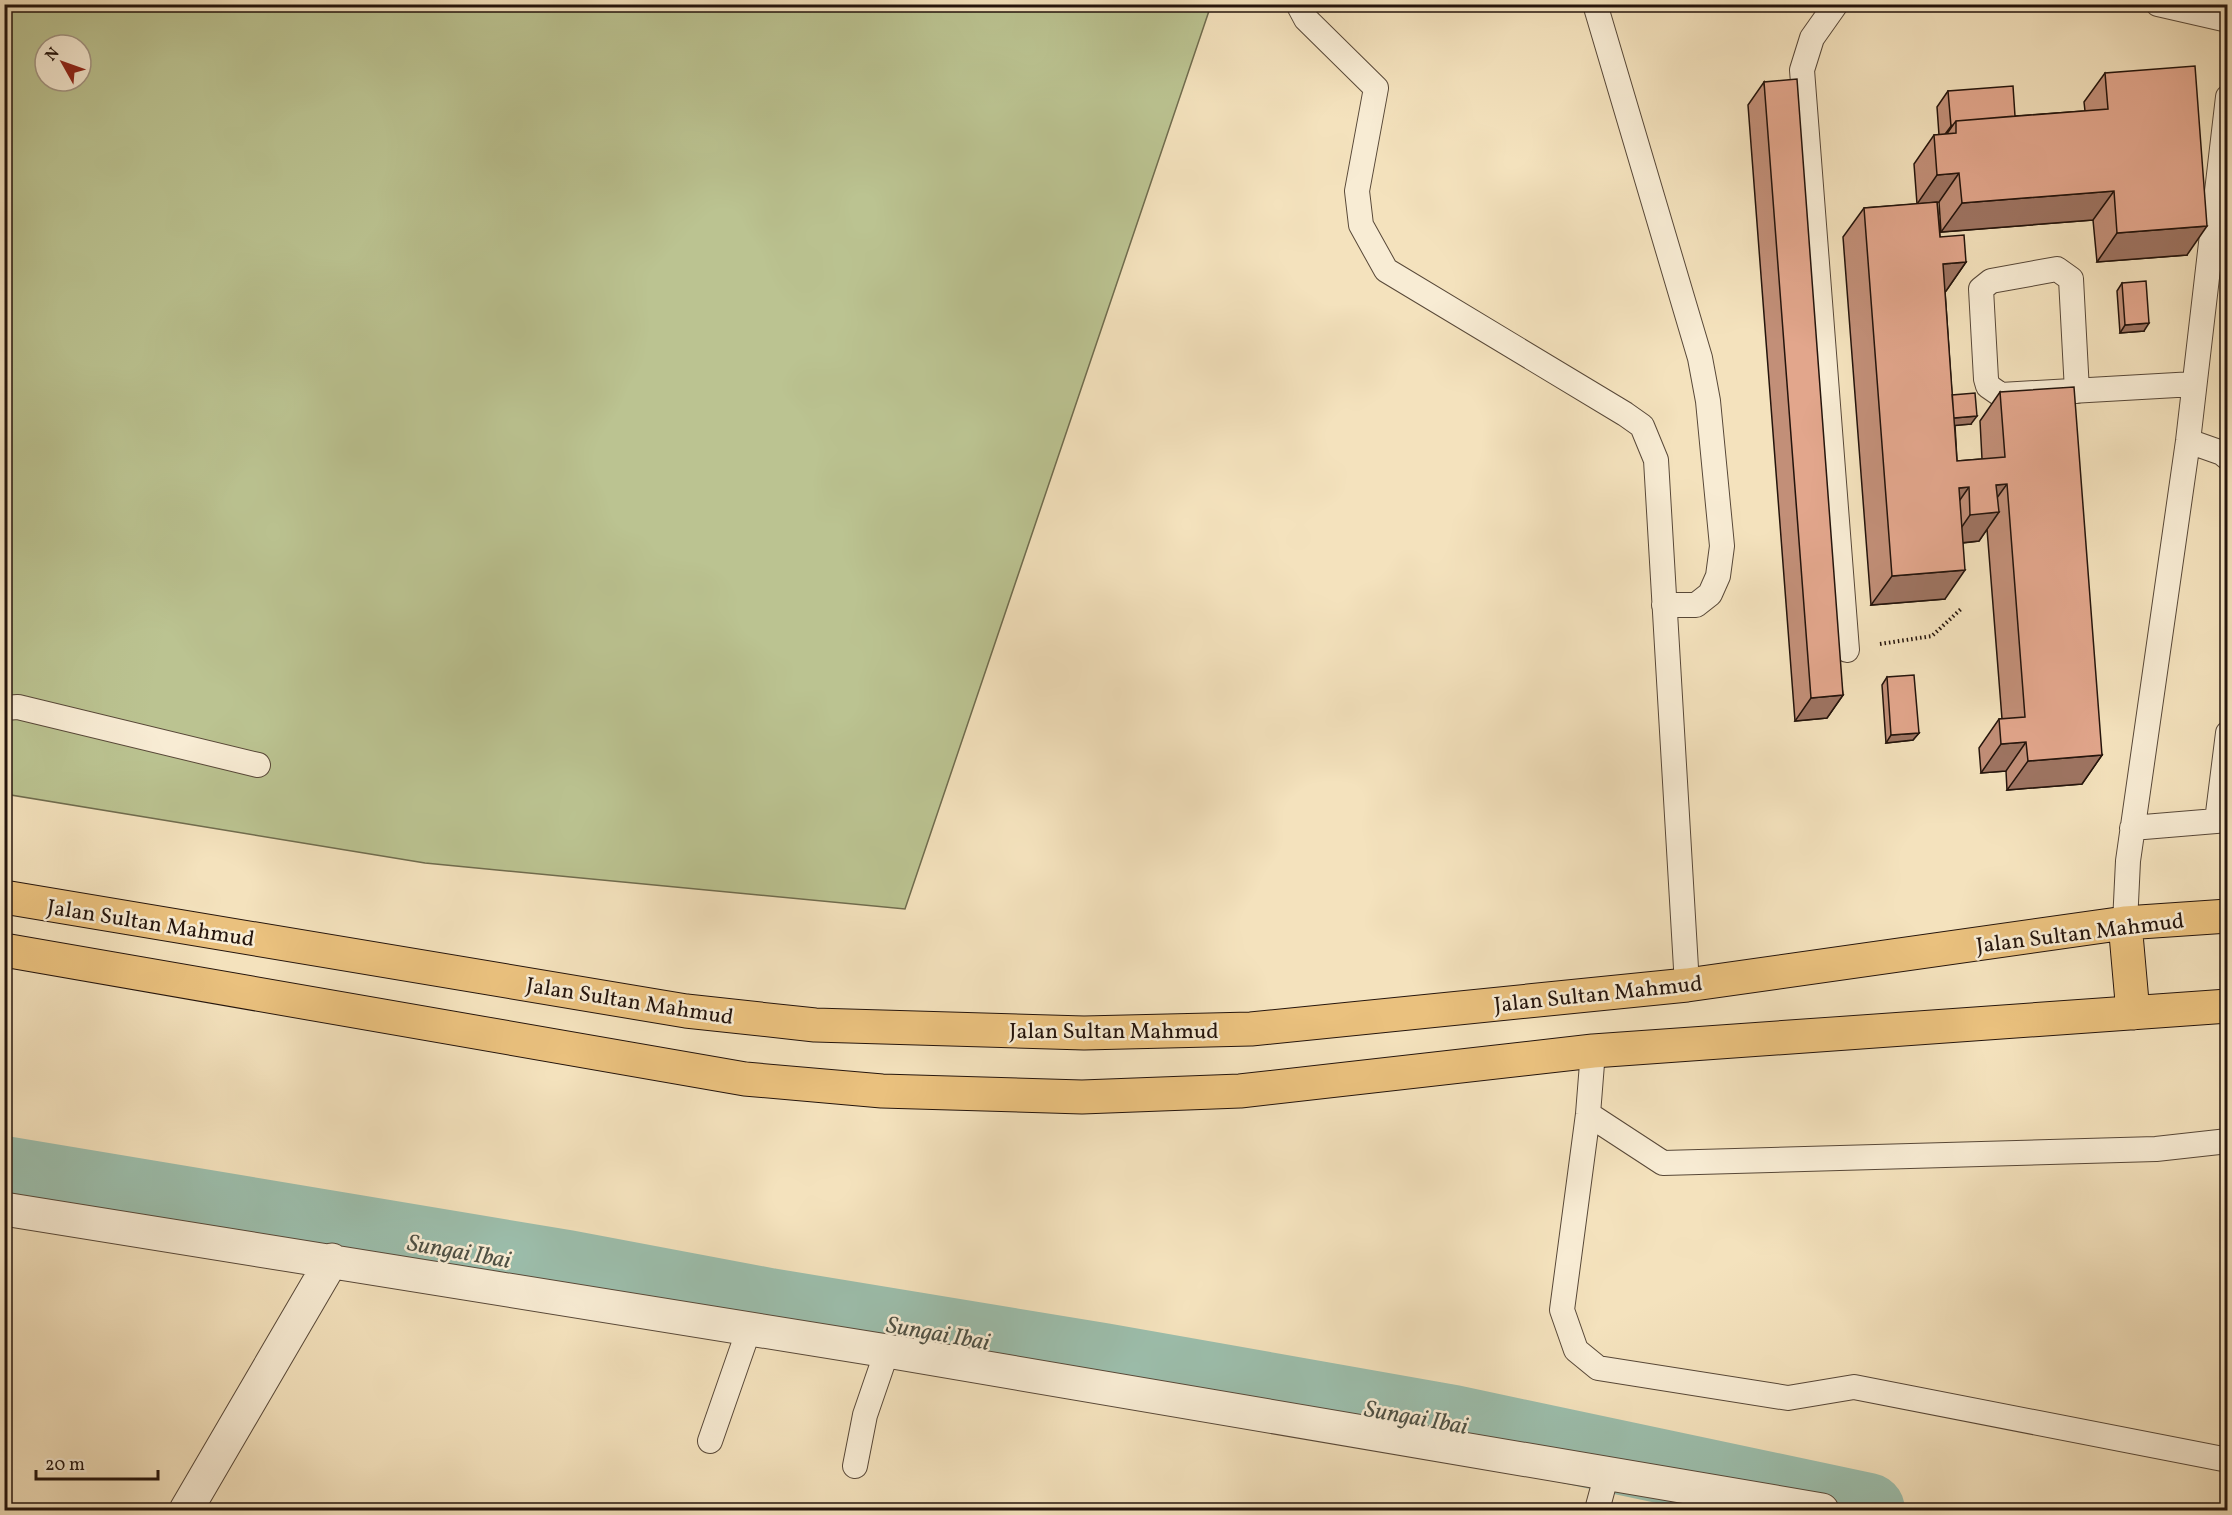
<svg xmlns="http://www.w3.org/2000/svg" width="2232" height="1515" viewBox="0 0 2232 1515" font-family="Vollkorn,serif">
	<rect width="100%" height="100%" fill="#f4e2bd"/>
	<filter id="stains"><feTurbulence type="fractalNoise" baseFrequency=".00333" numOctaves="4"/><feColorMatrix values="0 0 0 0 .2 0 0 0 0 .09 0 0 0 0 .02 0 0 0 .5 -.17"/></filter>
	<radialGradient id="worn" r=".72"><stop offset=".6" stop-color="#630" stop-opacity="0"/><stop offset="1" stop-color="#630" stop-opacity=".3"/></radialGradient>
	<!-- green -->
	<path fill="#bbc391" stroke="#706c4e" stroke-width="1.5" fill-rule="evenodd" d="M4 5H1211L905 909 425 863 5 794ZM45 45H81V81H45Z"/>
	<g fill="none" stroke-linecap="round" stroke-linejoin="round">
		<!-- river -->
		<path stroke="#9cbeac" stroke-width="74" d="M4 1173 567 1267 769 1305 1103 1360 1453 1422 1868 1510"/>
		<defs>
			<path id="service" d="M1298 4 1306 19 1376 88 1357 191 1361 225 1386 270 1625 414 1642 426 1656 460 1687 985
				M1595 4 1700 358 1708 401 1722 546 1718 576 1710 594 1696 605H1664
				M1836 4 1812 38 1802 70 1847 650
				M2158 4 2228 20
				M2077 391 2071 279 2057 269 1991 281 1981 289 1986 379 1988 386 2001 395 2194 384
				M2188 441 2222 453 2228 458
				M4 708 18 707 258 765
				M2217 821 2228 733
				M2132 828 2228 820
				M2125 923 2128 861 2188 441 2228 97
				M1593 1051 1588 1114 1562 1310 1576 1350 1598 1368 1788 1398 1854 1387 2228 1460
				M1588 1114 1663 1163 2156 1149 2228 1141
				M710 1441 749 1329
				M855 1466 865 1415 887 1351
				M1597 1510 1607 1473"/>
			<path id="minor" d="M4 1209 887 1351 1822 1510
				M186 1510 332 1260"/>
			<path id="trunk" d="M4 897 686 1011 815 1025 1084 1033 1251 1029 1687 985 2125 923 2228 916
				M2125 923 2133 1013
				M4 950 745 1079 882 1091 1082 1097 1240 1091 1593 1051 2228 1006"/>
		</defs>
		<!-- service casing -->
		<use href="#service" stroke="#584838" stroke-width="26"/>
		<!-- minor casing -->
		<use href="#minor" stroke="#584838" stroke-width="35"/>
		<!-- trunk casing -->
		<use href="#trunk" stroke="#24140c" stroke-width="35"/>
		<!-- path -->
		<path stroke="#24140c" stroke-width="4" stroke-dasharray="1.5 3" stroke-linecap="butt" d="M1880 644 1932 636 1961 609"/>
		<!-- service -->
		<use href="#service" stroke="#f8ecd4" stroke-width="24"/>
		<!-- minor -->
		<use href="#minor" stroke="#f8ecd4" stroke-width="33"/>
		<!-- trunk -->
		<use href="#trunk" stroke="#eac17e" stroke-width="33"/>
	</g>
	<!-- wall -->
	<path fill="#c28f78" stroke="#24140c" stroke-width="1.5" d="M2105 73 2187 255 2097 262 2093 220 1941 232 1939 202H1937L1940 237 1966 262 1946 291H1945L1952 395 1971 424 1955 425 1957 461 1982 459 1980 421 2000 392 2102 755 2082 784 2007 790 2006 771 1981 773 1979 748 1999 719H2002L1987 529 1979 541 1963 543 1945 599 1871 605 1843 237 1864 208 1917 204 1914 164 1934 135H1939L1937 107 1948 91 2015 116 2085 111 2084 102Z
		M1764 82 1843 695 1827 718 1795 721 1748 105Z
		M2122 283 2144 331 2120 333 2117 291Z
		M1887 677 1919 733 1913 740 1886 743 1882 685Z"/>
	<!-- shaded-wall -->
	<path fill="#9e7462" stroke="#24140c" stroke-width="1.5" d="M1953 125 1942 141H1940L1951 126Z
		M1959 173 1939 202 1917 204 1937 175Z
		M2114 191 2093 220 1941 232 1962 203Z
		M2207 226 2187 255 2097 262 2117 233Z
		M1966 262 1946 291 1922 293 1943 264Z
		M2149 323 2144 331 2120 333 2125 325Z
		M1977 416 1971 424 1949 426 1954 418Z
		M2007 484 1986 513 1999 512 1979 541 1950 544 1970 515 1996 485Z
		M1969 487 1948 517 1959 488Z
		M1965 570 1945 599 1871 605 1892 576Z
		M1843 695 1827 718 1795 721 1811 698Z
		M1919 733 1913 740 1886 743 1891 735Z
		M2026 742 2006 771 1981 773 2001 744Z
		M2102 755 2082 784 2007 790 2028 761Z"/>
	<!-- building -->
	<path fill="#e2a68c" stroke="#24140c" stroke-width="1.5" d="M2195 66 2207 226 2117 233 2114 191 1962 203 1959 173 1937 175 1934 135 1956 133V121L2108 109 2105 73Z
		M1797 79 1843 695 1811 698 1764 82Z
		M2013 86 2015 116 1956 121 1953 125 1951 126 1948 91Z
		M1937 202 1940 237 1964 235 1966 262 1943 264 1957 461 2005 457 2000 392 2074 387 2102 755 2028 761 2026 742 2001 744 1999 719 2025 717 2007 484 1996 485 1999 512 1970 515 1969 487 1959 488 1965 570 1892 576 1864 208Z
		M2146 281 2149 323 2125 325 2122 283Z
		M1975 393 1977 416 1954 418 1952 395Z
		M1914 675 1919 733 1891 735 1887 677Z"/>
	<g text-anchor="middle" stroke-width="5" stroke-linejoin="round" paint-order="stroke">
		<!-- street labels -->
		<g font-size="22" fill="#24140c" stroke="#f8ecd4">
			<text transform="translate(151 922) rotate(9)" y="8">Jalan Sultan Mahmud</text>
			<text transform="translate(2080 932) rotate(-7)" y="8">Jalan Sultan Mahmud</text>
			<text transform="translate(1598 993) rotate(-6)" y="8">Jalan Sultan Mahmud</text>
			<text transform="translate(630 1000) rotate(9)" y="8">Jalan Sultan Mahmud</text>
			<text x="1114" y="1038">Jalan Sultan Mahmud</text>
		</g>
		<!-- water labels -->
		<g font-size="24" font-style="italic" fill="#4e5044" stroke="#f8ecd4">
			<text transform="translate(459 1251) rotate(10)" y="8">Sungai Ibai</text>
			<text transform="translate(938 1333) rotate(10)" y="8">Sungai Ibai</text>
			<text transform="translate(1416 1417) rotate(10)" y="8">Sungai Ibai</text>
		</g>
	</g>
	<!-- margin -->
	<rect width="2232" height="1515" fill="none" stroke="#f4e2bd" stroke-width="24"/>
	<rect x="6" y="6" width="2220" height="1503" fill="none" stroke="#24140c" stroke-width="3"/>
	<rect x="12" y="12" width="2208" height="1491" fill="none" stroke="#24140c" stroke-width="1.5"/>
	<!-- north arrow -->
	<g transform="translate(63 63) rotate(310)"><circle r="28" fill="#f8ecd4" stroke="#a39684" stroke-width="1.5"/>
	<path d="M0-4.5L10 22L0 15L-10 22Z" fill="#8f2418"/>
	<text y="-9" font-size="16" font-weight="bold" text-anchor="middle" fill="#24140c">N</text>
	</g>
	<!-- scale -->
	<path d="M36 1470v9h122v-9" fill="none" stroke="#24140c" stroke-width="3"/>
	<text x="45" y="1470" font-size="18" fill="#24140c" stroke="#f8ecd4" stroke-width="4.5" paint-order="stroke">20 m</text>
	<rect width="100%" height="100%" filter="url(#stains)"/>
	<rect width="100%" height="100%" fill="url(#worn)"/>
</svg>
